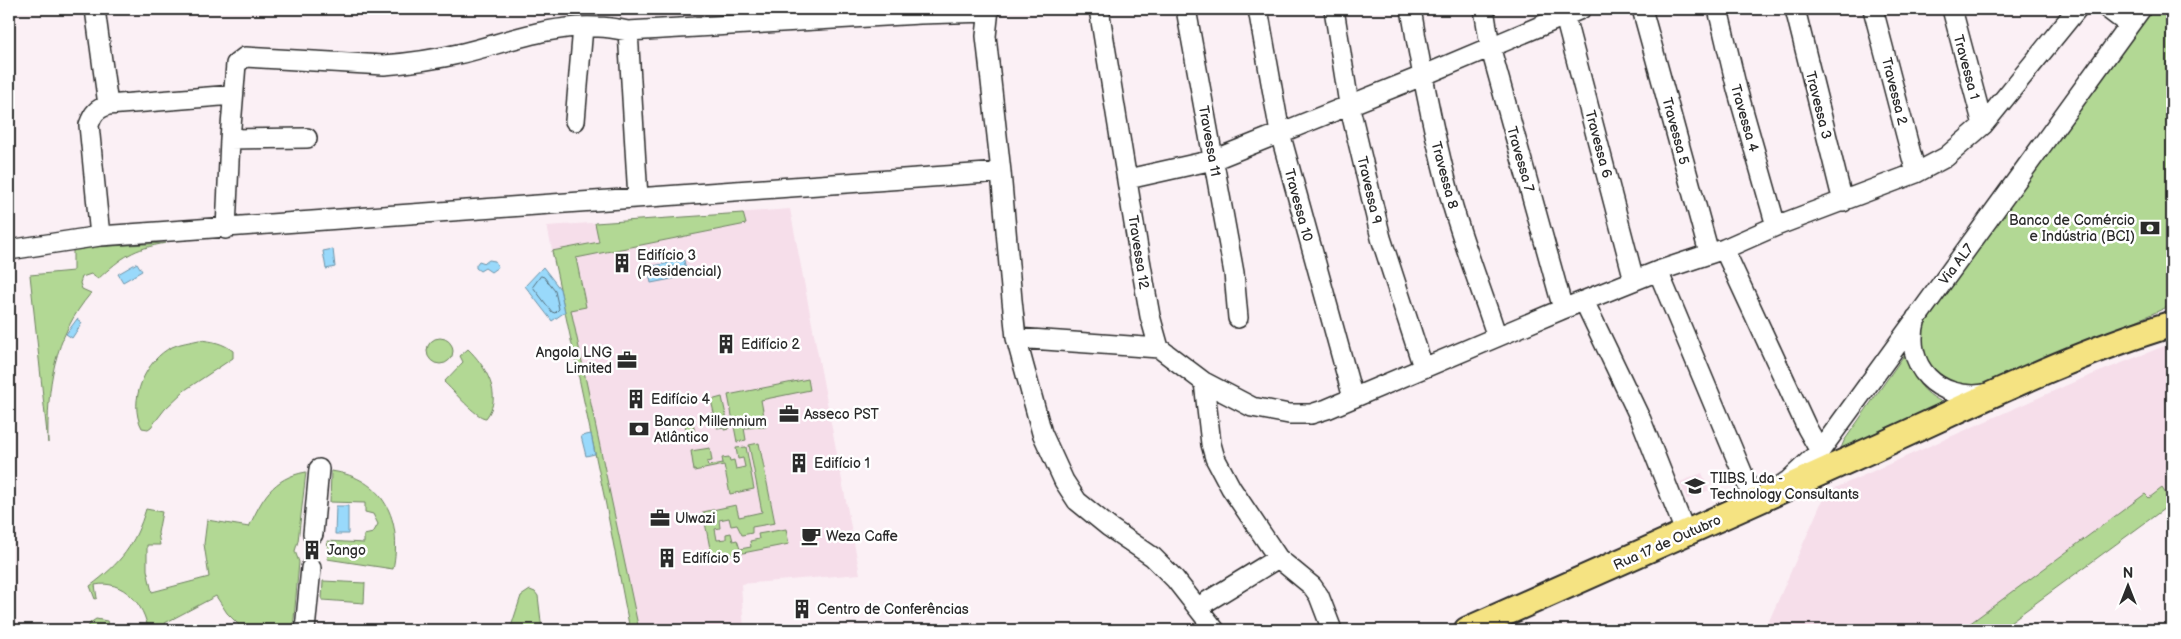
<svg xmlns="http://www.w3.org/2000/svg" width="2181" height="639" viewBox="0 0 2181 639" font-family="'Balsamiq Sans',sans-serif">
	<rect width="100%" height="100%" fill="#fbf0f5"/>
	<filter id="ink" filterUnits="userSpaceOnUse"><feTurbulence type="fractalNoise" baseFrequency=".02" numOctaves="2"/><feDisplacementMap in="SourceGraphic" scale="10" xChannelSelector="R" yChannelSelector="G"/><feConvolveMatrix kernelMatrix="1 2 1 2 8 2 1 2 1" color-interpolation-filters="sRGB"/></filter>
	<g filter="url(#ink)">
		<!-- built -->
		<path fill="#f6deea" d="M790 209 860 574 741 584 744 630H630L605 500 547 226Z
			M2172 343V503L1999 630H1765L1826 492 2074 382Z
			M1702 473 1709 490 1687 499 1680 482Z"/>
		<!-- green -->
		<path fill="#b2d894" stroke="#6e8260" d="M2149 9H2172V305L1992 384 1973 389 1942 381 1922 358 1919 328Z
			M743 213 746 224 576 258 586 307 571 310 639 630H630L605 500 552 251 599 242 595 223Z
			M166 243C133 249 123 256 98 279L91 274 82 277 80 283 82 289 91 293C53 338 47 387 48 443L30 275 73 271V248Z
			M427 351a13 13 0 1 1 26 0a13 13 0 1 1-26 0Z
			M199 340C212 341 223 343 233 351V358L185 390 165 409 151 427 148 429 142 428C127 401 146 359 172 347 180 343 191 342 199 340Z
			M468 349C485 365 504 396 486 418 476 418 453 390 444 382L463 362 460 356Z
			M1907 351C1917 384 1920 393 1953 407L1837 458 1844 441Z
			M808 379 810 390 761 400 766 427 744 428 746 440 737 442 728 395Z
			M722 397 729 429 724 430V427L717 428 715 418 702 420V416L714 413 711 400Z
			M692 415 695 435 687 436 684 417Z
			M759 443 775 523 752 527V533L742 535 737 525 731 526 729 518 719 520 720 528 715 529 717 540 726 539V534L731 533 733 541 737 540 740 549 751 547 750 541 759 539 758 534 786 529 789 544 712 559 703 512 736 505 739 517 762 512 749 445Z
			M746 447 754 489 730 494 724 465 694 471 691 451 710 448 712 461 707 462 708 466 723 463 722 458 729 457 730 461 734 460 736 469 745 467 743 458 738 459 736 448Z
			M331 471C384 478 403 520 393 569L327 559 329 553 327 541 364 543V535L373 533 378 524 373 514 365 512V503L330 502Z
			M306 472 298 541 295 551 299 562 293 630H244L227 613 216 596 165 623 168 630H148C145 605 123 579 95 585L97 598 95 599 90 586C121 563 135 545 146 509L162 512 158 533 160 545H147V570L152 592 209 577 204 544 207 520 249 527C262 499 272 478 306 472Z
			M2162 488 2172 503 1999 630H1961L2145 494 2149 498Z
			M323 581 365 583 364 603 322 600Z
			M530 590 535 592 538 596 542 630H510L521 596Z
			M96 619 107 621 111 630H87L90 623Z"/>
		<!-- water -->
		<path fill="#99d9fb" stroke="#6d93a8" d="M333 249 335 267 326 269 323 251Z
			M489 260 495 261 498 267 491 272 485 268 480 271 476 268V265L479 261 485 263Z
			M684 260 687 276 651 283 648 267Z
			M137 263 142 271 123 282 118 274Z
			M543 267 560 289 565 312 552 321 525 286Z
			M77 319 82 323 72 338 66 334Z
			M591 434 595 454 586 456 581 436Z
			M336 506H348V534H335Z"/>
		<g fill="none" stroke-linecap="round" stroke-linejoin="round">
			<!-- shore -->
			<path stroke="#57717e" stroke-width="1" d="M678 266 681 268 679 272 657 277 655 275 656 270Z
				M541 276 544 277 555 291 559 309 555 313 552 312 533 287Z"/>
			<defs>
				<path id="minor" d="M95 9 108 105
					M989 9 986 36 1001 172 1012 300 1016 338 1042 433 1064 481 1077 501 1109 527 1153 557 1175 579 1215 630
					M1099 9 1138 248 1150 316 1159 348 1204 382 1252 407 1289 414H1311L1327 409 1563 309 1658 271 1724 249 1776 226 1916 173 1946 157 1983 125 2077 9
					M1186 9 1234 273 1238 318
					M1258 9 1280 133 1353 398
					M1334 9 1349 104 1381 238 1423 367
					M1411 9C1422 75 1435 142 1453 207 1466 251 1483 294 1497 337
					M1484 9 1490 46 1563 309
					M1563 9 1634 280
					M1642 9 1709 253
					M1718 9 1737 89 1776 226
					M1795 9 1843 202
					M1873 9 1916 173
					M1952 9 1983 125
					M2108 9 2129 25
					M628 31 638 198
					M575 121 583 27
					M230 139 307 138
					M1128 179 1213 160 1422 76 1581 9
					M226 229 230 139 236 64 245 57 384 65C410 63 437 59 463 53 507 42 552 24 598 27 608 27 618 29 628 31L920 14 989 12
					M100 236 89 125C93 113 97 109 108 105L233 95
					M1724 249 1807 428 1820 451
					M9 250 100 236 1001 172
					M1658 271 1755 503 1789 480 1820 451 2141 9
					M1584 301 1641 420 1686 534
					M1916 318C1902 367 1938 401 1986 394
					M1016 338 1159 348
					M1204 382 1211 444 1215 458 1231 488 1278 558 1312 586 1319 596 1332 630
					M313 534 319 469
					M1198 607 1278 558
					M305 630 311 568"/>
				<path id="major" d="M1467 630C1603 570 1738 510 1873 449 1971 405 2069 355 2172 324"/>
			</defs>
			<!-- minor casing -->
			<use href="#minor" stroke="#2b2b2b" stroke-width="22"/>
			<!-- major casing -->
			<use href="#major" stroke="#2b2b2b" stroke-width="29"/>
			<!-- minor -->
			<use href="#minor" stroke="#fff" stroke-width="19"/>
			<!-- major -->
			<use href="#major" stroke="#f5e382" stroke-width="25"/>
		</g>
	</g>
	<!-- icons -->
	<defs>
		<symbol id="bank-bare" viewBox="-9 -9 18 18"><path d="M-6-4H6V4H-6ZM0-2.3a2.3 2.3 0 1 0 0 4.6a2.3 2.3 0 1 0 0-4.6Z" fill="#2b2b2b" stroke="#fff" stroke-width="2.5" paint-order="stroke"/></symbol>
		<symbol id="building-bare" viewBox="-9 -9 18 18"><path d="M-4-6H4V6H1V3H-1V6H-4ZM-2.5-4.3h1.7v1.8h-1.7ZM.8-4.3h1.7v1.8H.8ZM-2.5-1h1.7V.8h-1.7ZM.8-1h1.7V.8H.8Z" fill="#2b2b2b" stroke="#fff" stroke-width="2.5" paint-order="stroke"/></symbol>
		<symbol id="office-bare" viewBox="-9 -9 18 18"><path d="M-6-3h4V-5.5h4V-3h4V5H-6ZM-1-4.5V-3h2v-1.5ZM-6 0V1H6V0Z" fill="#2b2b2b" stroke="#fff" stroke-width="2.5" paint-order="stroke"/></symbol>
		<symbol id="school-bare" viewBox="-9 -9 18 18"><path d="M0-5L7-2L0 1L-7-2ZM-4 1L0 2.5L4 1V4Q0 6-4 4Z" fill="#2b2b2b" stroke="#fff" stroke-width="2.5" paint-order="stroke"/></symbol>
		<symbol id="cafe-bare" viewBox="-9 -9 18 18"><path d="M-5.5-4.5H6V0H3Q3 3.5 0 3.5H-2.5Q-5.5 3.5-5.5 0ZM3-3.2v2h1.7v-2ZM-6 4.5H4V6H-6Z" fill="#2b2b2b" stroke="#fff" stroke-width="2.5" paint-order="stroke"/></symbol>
	</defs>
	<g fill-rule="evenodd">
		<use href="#bank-bare" x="2136" y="214" width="28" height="28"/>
		<use href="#building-bare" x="608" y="249" width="28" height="28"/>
		<use href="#building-bare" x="712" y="330" width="28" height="28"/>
		<use href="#office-bare" x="613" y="346" width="28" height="28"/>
		<use href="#building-bare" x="622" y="385" width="28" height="28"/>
		<use href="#office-bare" x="775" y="400" width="28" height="28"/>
		<use href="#bank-bare" x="625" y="415" width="28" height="28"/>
		<use href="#building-bare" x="785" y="449" width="28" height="28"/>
		<use href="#school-bare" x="1681" y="472" width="28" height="28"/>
		<use href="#office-bare" x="646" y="504" width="28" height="28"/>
		<use href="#cafe-bare" x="797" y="522" width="28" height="28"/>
		<use href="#building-bare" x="298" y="536" width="28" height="28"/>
		<use href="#building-bare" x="653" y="544" width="28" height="28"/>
		<use href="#building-bare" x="788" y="595" width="28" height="28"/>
	</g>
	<g text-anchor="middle" stroke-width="5" stroke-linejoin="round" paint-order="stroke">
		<!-- street labels -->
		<g font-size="14" fill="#2b2b2b" stroke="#fff">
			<text transform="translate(1967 67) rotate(75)" y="5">Travessa 1</text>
			<text transform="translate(1895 91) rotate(76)" y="5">Travessa 2</text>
			<text transform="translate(1819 105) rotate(76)" y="5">Travessa 3</text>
			<text transform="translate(1745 118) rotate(74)" y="5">Travessa 4</text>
			<text transform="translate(1676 131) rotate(75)" y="5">Travessa 5</text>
			<text transform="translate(1210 141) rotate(80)" y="5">Travessa 11</text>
			<text transform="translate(1599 144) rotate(75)" y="5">Travessa 6</text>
			<text transform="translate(1521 159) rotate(74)" y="5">Travessa 7</text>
			<text transform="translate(1445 175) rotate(75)" y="5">Travessa 8</text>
			<text transform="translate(1370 190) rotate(77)" y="5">Travessa 9</text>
			<text transform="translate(1299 205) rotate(75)" y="5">Travessa 10</text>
			<text transform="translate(1139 252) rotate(81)" y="5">Travessa 12</text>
			<text transform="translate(1956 264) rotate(-53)" y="5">Via AL7</text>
			<text transform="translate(1667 542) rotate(-24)" y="5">Rua 17 de Outubro</text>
		</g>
		<!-- poi labels -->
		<g font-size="14" fill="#2b2b2b" stroke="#fff" text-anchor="start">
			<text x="2135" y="225" text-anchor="end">Banco de Comércio<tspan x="2135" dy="16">e Indústria (BCI)</tspan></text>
			<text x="637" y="260">Edifício 3<tspan x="637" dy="16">(Residencial)</tspan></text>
			<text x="741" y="349">Edifício 2</text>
			<text x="612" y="357" text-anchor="end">Angola LNG<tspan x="612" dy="16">Limited</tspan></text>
			<text x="651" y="404">Edifício 4</text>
			<text x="804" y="419">Asseco PST</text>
			<text x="654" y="426">Banco Millennium<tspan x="654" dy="16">Atlântico</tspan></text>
			<text x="814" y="468">Edifício 1</text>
			<text x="1710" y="483">TIIBS, Lda -<tspan x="1710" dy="16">Technology Consultants</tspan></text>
			<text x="675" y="523">Ulwazi</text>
			<text x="826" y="541">Weza Caffe</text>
			<text x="327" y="555">Jango</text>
			<text x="682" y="563">Edifício 5</text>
			<text x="817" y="614">Centro de Conferências</text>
		</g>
	</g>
	<!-- margin -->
	<rect width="2181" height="639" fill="none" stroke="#fff" stroke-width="30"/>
	<rect x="15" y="15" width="2151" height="609" fill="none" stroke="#2b2b2b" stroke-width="2" filter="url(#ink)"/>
	<!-- north arrow -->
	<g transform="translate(2128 586)" stroke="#ffffff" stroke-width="4" paint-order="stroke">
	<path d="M0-4L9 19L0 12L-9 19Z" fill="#2b2b2b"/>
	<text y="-8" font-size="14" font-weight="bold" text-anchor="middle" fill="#2b2b2b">N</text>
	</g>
</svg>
